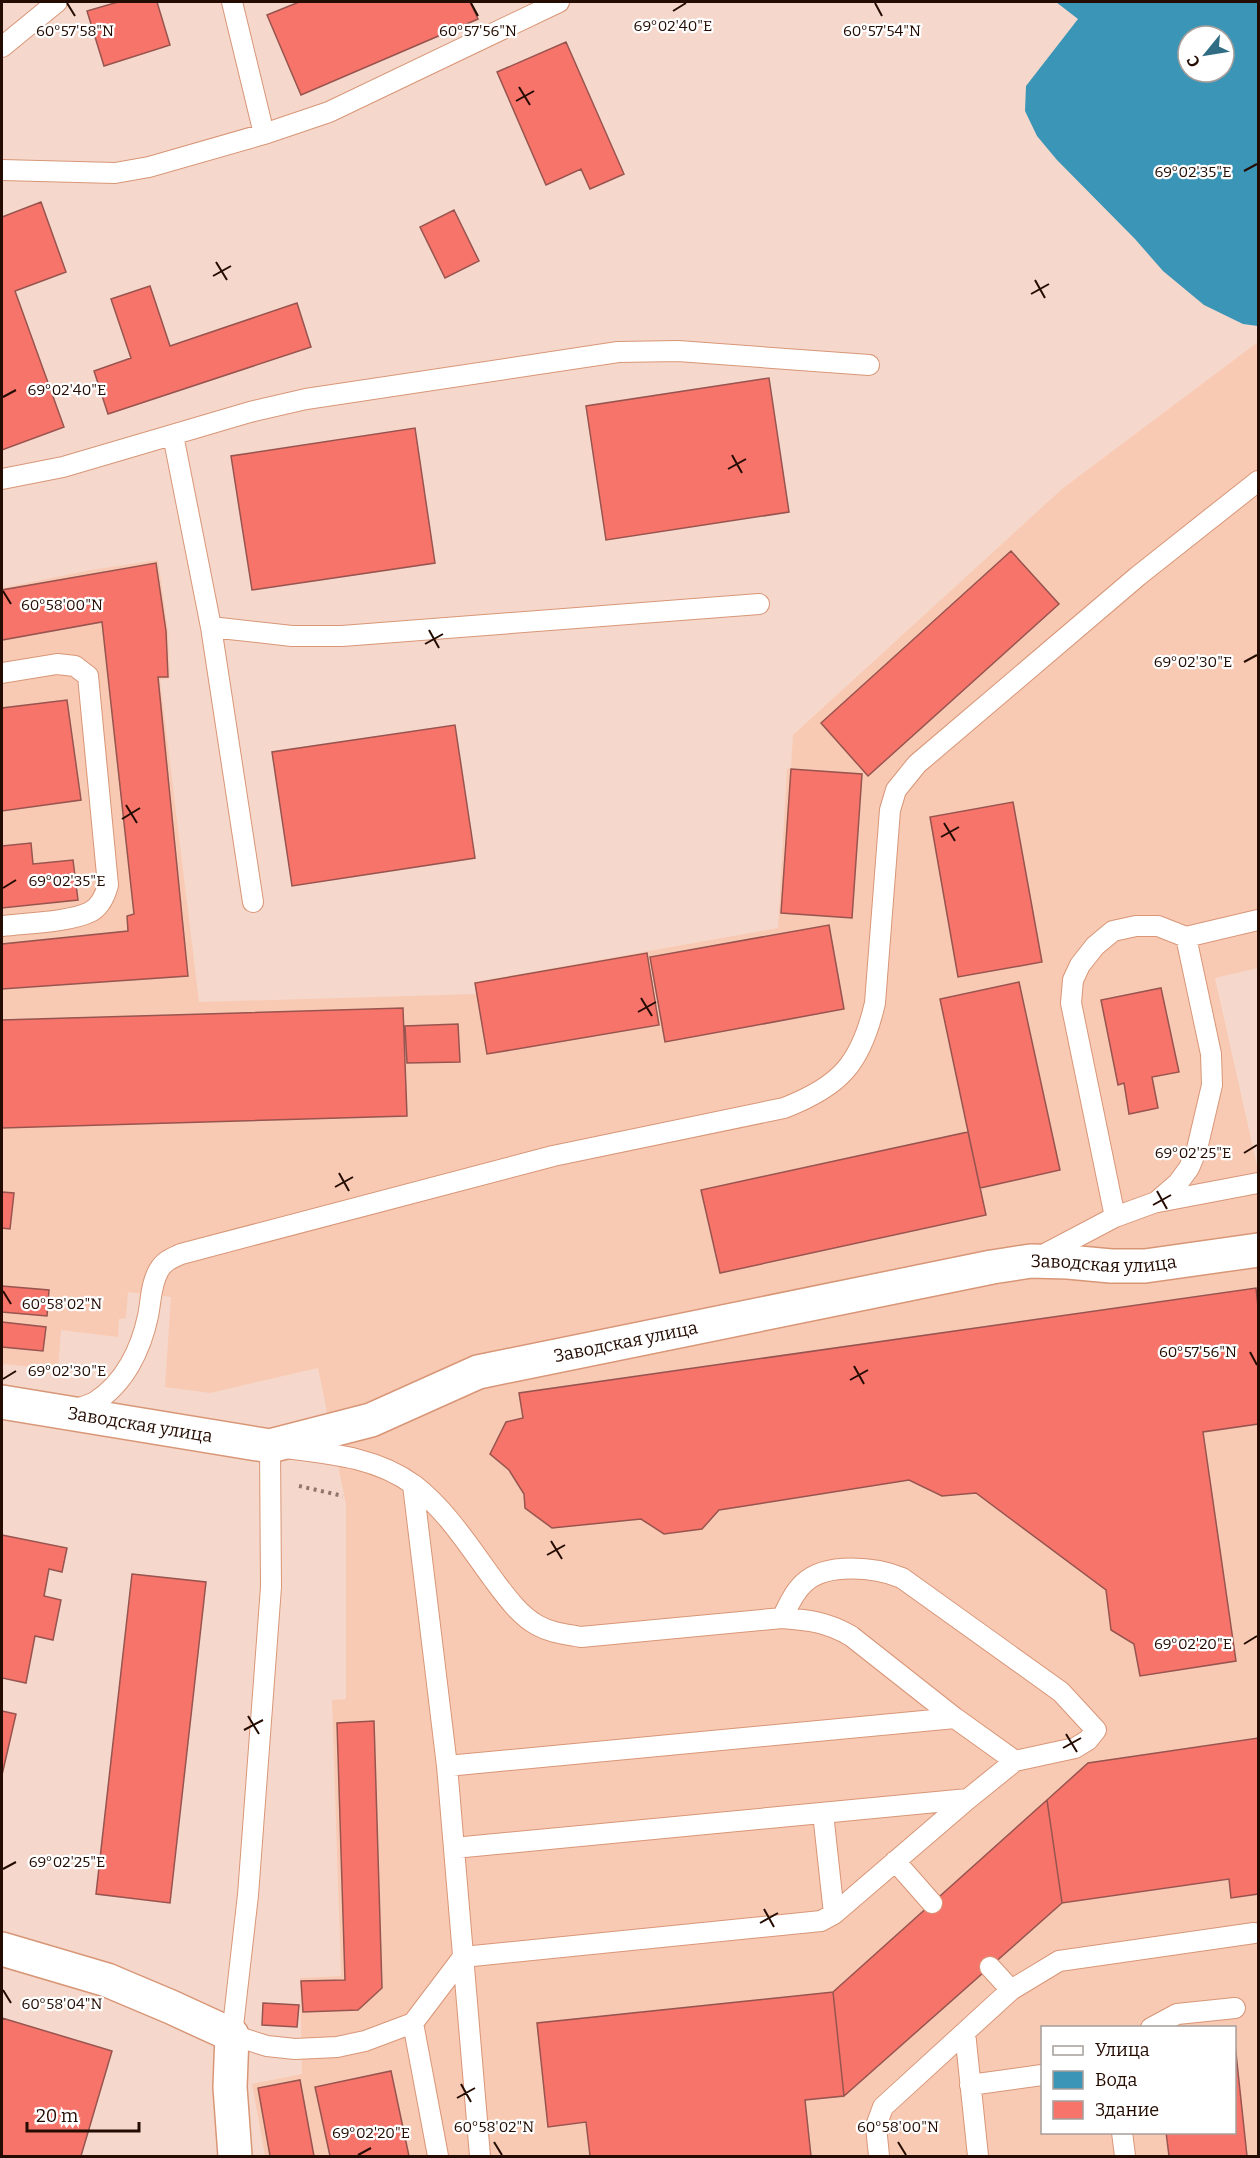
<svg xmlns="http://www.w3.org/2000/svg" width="1260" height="2158" viewBox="0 0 1260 2158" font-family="Bitter,serif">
	<rect width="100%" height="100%" fill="#f5d8cb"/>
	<!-- built -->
	<path fill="#f8cab4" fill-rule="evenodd" d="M1258 342V968L1215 978 1258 1170V2156H265L252 2084 302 2074 300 1978 341 1976 332 1700 346 1699V1504L318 1368 210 1393 165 1387 171 1297 128 1292 126 1318 119 1319 118 1337 61 1330 58 1369 2 1364V588L91 570 158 560 168 631 170 678 160 680 199 1002 476 994 474 982 778 928 787 769 791 768 793 735 1062 489ZM1042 2028H1234V2132H1042Z"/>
	<!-- water -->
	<path fill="#3b95b6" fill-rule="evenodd" d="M1056 2H1258V326L1243 324 1204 305 1163 271 1135 239 1057 160 1037 136 1025 111 1026 86 1078 19ZM1188 36H1224V72H1188Z"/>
	<!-- building -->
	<path fill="#f7746b" stroke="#98544e" stroke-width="1.5" d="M118 2H157L170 45 104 66 87 11Z
		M299 2H470L478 19 301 95 267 15Z
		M566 42 624 174 590 189 581 169 546 185 497 72Z
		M41 202 66 272 15 291 64 427 2 450V217Z
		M454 210 479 261 445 278 420 227Z
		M150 286 170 346 297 303 311 347 108 414 94 371 131 358 111 299Z
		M769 378 789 512 606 540 586 406Z
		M415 428 435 563 252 590 231 456Z
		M1011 551 1059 604 868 776 821 723Z
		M156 563 166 631 168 677H158L188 976 2 989V944L128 931 127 916 134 914 102 622 2 640V590Z
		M67 700 81 800 2 811V708Z
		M455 725 475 858 292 886 272 752Z
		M791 769 862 774 852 918 781 913Z
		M1013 802 1042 962 958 977 930 817Z
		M2 840V846L31 843 33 864 73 860 78 900 2 908Z
		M829 925 844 1009 665 1042 650 957Z
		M647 953 659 1025 487 1054 475 983Z
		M1019 982 1060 1170 980 1188 940 999Z
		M1161 988 1179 1072 1152 1077 1158 1108 1129 1114 1124 1083 1118 1085 1101 1000Z
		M403 1008 407 1116 2 1128V1020Z
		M458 1024 460 1062 407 1063 405 1026Z
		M968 1132 986 1215 720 1273 701 1190Z
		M2 1192 14 1193 10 1229 2 1228Z
		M2 1286 49 1290 47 1316 2 1312Z
		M1256 1288 1258 1307V1424L1203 1432 1236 1661 1140 1676 1134 1644 1111 1630 1106 1590 976 1493 942 1496 909 1480 719 1510 702 1529 664 1534 641 1519 552 1528 525 1508 524 1494 509 1470 490 1454 506 1422 523 1418 519 1393Z
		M2 1322 46 1327 43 1351 2 1347Z
		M2 1535 67 1548 62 1572 49 1569 44 1596 61 1600 53 1640 35 1636 26 1683 2 1678Z
		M132 1574 206 1582 170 1903 96 1894Z
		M2 1711 16 1714 2 1775Z
		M374 1721 382 1988 358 2010 303 2012 301 1981 345 1980 337 1723Z
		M1258 1738V1894L1231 1898 1229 1879 1062 1903 1047 1800 1088 1763Z
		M1047 1800 1062 1903 844 2096 833 1992Z
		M833 1992 844 2096 805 2100 811 2156H590L586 2122 548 2127 537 2023Z
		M263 2003 299 2005 297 2027 262 2025Z
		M2 2018 112 2051 81 2156H2Z
		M1235 2044 1247 2156H1169L1166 2132H1234Z
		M391 2071 409 2156H330L315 2087Z
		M300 2080 314 2156H270L258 2088Z"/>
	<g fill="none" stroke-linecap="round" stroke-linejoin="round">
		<defs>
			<path id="service" d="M232 2 264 134
				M2 47 57 2
				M2 170 115 173 149 167 264 134 329 112 559 2
				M173 435 211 627 253 902
				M2 479 63 467 250 412 306 399 618 352 678 351 869 365
				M211 627 292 636H342L759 604
				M2 673 57 664 75 666 88 676 108 885C105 896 100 907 90 912 70 922 26 923 2 926
				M1186 937 1258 920
				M1158 1202 1258 1183
				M1039 1257 1115 1217 1071 1003 1073 980 1080 965 1095 946 1113 931 1136 926H1158L1186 937 1211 1054 1212 1085 1197 1149 1189 1168 1178 1183 1156 1202 1115 1217
				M73 1410C80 1408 89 1405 95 1402 125 1383 141 1349 148 1316 151 1301 151 1283 159 1270 164 1261 172 1258 181 1254L553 1156 784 1108C841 1086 861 1063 875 1003L890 810 896 790 917 764 1138 576 1258 481
				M413 1485 447 1766 480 2156
				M782 1618C809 1620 827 1622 851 1636L955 1718 1015 1761
				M447 1766 955 1718
				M454 1848 968 1799 1015 1761 1075 1748 1088 1740 1096 1730 1061 1692 902 1578C876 1567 826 1562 804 1583 794 1592 788 1606 782 1618L581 1637C565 1634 551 1633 537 1625 519 1615 505 1595 493 1579 469 1546 446 1510 414 1485 372 1454 319 1453 270 1446L271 1587 248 1895 232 2035 267 2046 295 2049 337 2047 365 2041 413 2023 463 1957 821 1921 834 1914 823 1813
				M895 1861 932 1903
				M834 1914 968 1799
				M990 1967 1011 1990
				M413 2023 438 2156
				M1151 2028 1177 2014 1235 2008
				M965 2032 978 2156
				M970 2085 1042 2075
				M1122 2132 1125 2156
				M879 2156 876 2126 883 2107 1011 1990 1059 1961 1254 1933"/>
			<g id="minor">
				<path id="s1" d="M2 1402 270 1446 371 1420 478 1372 992 1267 1031 1261 1068 1262 1111 1266H1145L1258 1250"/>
				<path d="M2 1949 107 1980 171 2007 232 2035 230 2087 235 2156"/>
			</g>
		</defs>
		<!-- service casing -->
		<use href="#service" stroke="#d89677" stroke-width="22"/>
		<!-- minor casing -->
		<use href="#minor" stroke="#d89677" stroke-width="36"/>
		<!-- path -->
		<path stroke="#90756a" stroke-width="4" stroke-dasharray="3 4.5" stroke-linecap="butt" d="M299 1486 343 1496"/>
		<!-- service -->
		<use href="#service" stroke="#fff" stroke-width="20"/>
		<!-- minor -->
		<use href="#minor" stroke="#fff" stroke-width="33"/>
	</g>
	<!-- ticks -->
	<path fill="none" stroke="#240c02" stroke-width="2" d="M67 3 75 16M471 3 478 16M875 3 882 16M673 11 686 3M519 87 530 105M516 101 534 91M1244 171 1257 164M216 262 227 280M213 276 231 266M1035 280 1045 298M1031 294 1049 284M3 397 16 390M732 455 742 473M728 469 746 459M3 591 11 604M429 630 439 648M425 644 443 634M1244 662 1257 655M126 805 137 823M122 819 140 808M944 823 955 841M941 837 959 827M3 888 16 880M641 998 652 1016M638 1012 656 1002M1244 1153 1257 1145M339 1173 349 1191M335 1187 353 1177M1157 1191 1167 1209M1153 1205 1171 1195M3 1291 11 1304M1250 1352 1257 1365M854 1366 864 1384M3 1379 16 1371M850 1380 868 1370M551 1541 562 1559M547 1555 565 1545M1244 1644 1257 1636M248 1716 259 1734M244 1730 263 1720M1066 1734 1077 1752M1063 1748 1081 1738M3 1869 16 1862M764 1909 774 1927M760 1923 778 1913M3 1990 11 2003M461 2084 471 2102M457 2098 475 2088M494 2142 502 2155M898 2142 906 2155M358 2155 371 2148"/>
	<g text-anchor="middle" stroke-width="4.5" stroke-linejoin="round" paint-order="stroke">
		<!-- street labels -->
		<g font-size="18" fill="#240c02" stroke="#fff">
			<text dy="6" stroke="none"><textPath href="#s1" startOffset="1130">Заводская улица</textPath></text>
			<text dy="6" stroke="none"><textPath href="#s1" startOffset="644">Заводская улица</textPath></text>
			<text dy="6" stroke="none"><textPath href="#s1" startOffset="140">Заводская улица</textPath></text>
		</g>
	</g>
	<g font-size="15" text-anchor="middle" fill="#240c02" stroke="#fff" stroke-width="4.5" stroke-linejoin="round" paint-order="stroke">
		<text x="673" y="31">69°02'40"E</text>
		<text x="478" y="36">60°57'56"N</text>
		<text x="882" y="36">60°57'54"N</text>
		<text x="75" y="36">60°57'58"N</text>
		<text x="1193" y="177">69°02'35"E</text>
		<text x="67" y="395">69°02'40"E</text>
		<text x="62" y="610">60°58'00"N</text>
		<text x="1193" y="667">69°02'30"E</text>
		<text x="67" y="886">69°02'35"E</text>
		<text x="1193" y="1158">69°02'25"E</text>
		<text x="62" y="1309">60°58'02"N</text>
		<text x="1198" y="1357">60°57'56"N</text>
		<text x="67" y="1376">69°02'30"E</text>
		<text x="1193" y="1649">69°02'20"E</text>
		<text x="67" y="1867">69°02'25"E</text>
		<text x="62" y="2009">60°58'04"N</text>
		<text x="494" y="2132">60°58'02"N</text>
		<text x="898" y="2132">60°58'00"N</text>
		<text x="371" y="2138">69°02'20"E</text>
	</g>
	<!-- border -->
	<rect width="1260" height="2158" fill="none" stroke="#240c02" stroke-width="6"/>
	<!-- legend -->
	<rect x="1041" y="2026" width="195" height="108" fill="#ffffff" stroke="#a79e9a" stroke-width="1.5"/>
	<rect x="1053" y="2046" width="30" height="9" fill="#ffffff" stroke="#a79e9a" stroke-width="1.5"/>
	<text x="1095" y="2056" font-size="18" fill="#240c02">Улица</text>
	<rect x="1053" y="2071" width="30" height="18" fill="#3b95b6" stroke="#a79e9a" stroke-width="1.5"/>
	<text x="1095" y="2086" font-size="18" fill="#240c02">Вода</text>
	<rect x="1053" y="2101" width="30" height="18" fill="#f7746b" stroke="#a79e9a" stroke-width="1.5"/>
	<text x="1095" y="2116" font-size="18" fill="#240c02">Здание</text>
	<!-- north arrow -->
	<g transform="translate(1206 54) rotate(240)"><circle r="28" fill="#ffffff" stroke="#a79e9a" stroke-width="1.5"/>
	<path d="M0-4.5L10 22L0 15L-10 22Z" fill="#306c83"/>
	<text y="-9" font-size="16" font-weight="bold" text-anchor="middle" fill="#240c02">С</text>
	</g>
	<!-- scale -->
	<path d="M27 2122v9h112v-9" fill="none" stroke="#240c02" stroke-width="3"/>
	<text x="36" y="2122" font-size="18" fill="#240c02" stroke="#ffffff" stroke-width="4.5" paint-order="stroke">20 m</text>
</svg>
